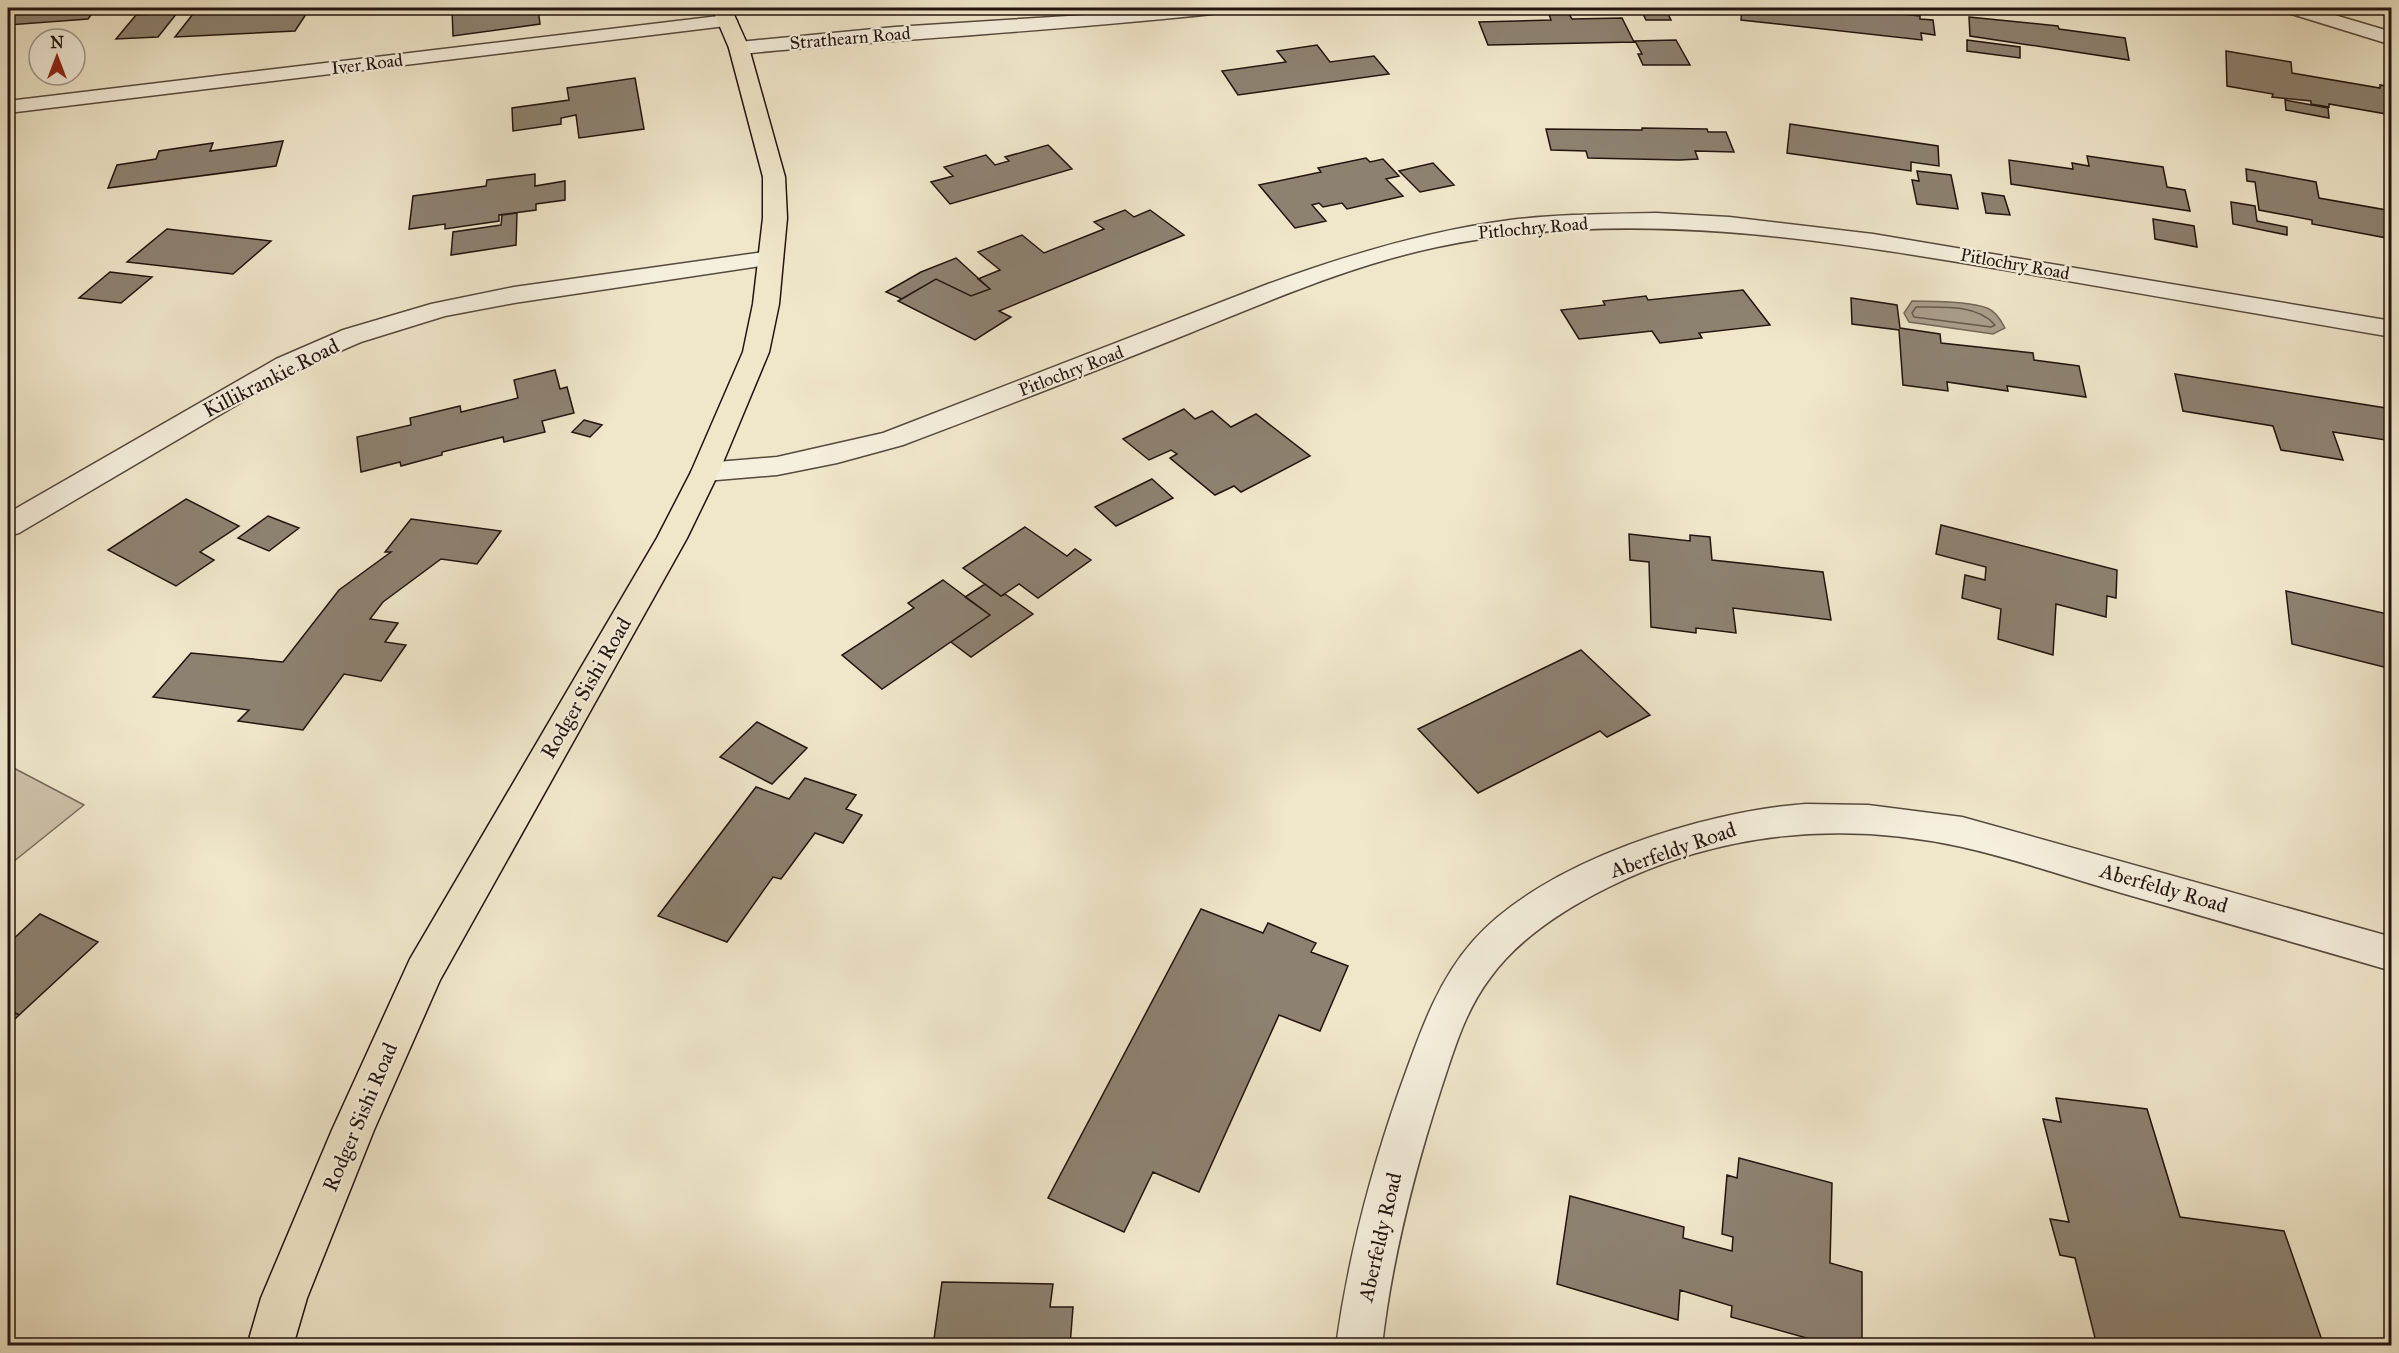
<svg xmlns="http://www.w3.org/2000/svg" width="2399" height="1353" viewBox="0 0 2399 1353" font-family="'IM FELL Great Primer',serif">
	<rect width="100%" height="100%" fill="#f0e7cb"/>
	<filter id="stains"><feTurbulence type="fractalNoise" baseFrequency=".00333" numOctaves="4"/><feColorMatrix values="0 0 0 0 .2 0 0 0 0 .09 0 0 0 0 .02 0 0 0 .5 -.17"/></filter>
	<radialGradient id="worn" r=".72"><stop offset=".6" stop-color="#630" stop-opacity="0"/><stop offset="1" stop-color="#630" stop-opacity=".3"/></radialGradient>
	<!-- green -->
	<path fill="#cdc3ab" stroke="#786c5d" stroke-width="1.5" d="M8 765 84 805 8 866Z"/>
	<!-- water -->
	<path fill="#aa9f8b" stroke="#746759" stroke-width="1.5" d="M1912 301C1931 301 1969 301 1987 308 1995 311 2001 320 2005 328L1993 334 1909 322 1904 313Z"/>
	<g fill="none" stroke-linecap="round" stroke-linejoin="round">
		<!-- shore -->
		<path stroke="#665a4d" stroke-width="1.5" d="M1916 307C1941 307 1977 304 1995 325L1991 327 1914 317 1912 313Z"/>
	</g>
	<!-- building -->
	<path fill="#8d8271" stroke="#22140f" stroke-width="1.5" d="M8 8H96L88 19 8 25Z
		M310 8 295 31 175 37 193 14Z
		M452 8H538L540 24 453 36Z
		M1640 8H1665L1671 20H1646Z
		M1742 8H1846L1920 16V19L1933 20 1935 35 1921 33 1922 40 1741 20Z
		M177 13 158 37 116 39 136 15Z
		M1549 14H1569L1572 19 1622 18 1634 42 1488 45 1479 22 1551 20Z
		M1969 17 2058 26 2059 29 2125 38 2129 60 1970 36Z
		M1676 40 1690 65H1643L1638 54H1642L1635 41Z
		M1967 40 2020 47V58L1967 51Z
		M1317 45 1330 62 1374 56 1389 74 1238 95 1222 71 1286 62 1277 51Z
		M2226 51 2291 62 2292 73 2380 88V85L2392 87V119L2387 118 2386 114 2329 104V107L2311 104V101L2272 97 2273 94 2227 86Z
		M635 78 644 129 579 138 576 115 561 118V124L513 131 512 108 569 100 567 88Z
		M2285 100 2328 108 2329 118 2286 110Z
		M1790 124 1938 146 1939 166 1911 162V171L1787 153Z
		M1642 128 1707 129 1708 132H1726L1734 152 1695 151 1698 159 1680 160 1588 158 1586 151 1551 150 1546 129 1642 130Z
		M283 141 276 166 108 188 117 165 156 159 159 151 213 143 210 151Z
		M1048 145 1072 169 950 204 931 182 953 176 944 167 986 155 995 165 1009 161 1005 157Z
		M2087 156 2163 167 2167 187 2185 190 2190 211 2011 184 2009 160 2073 169 2072 163 2089 166Z
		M1366 158 1370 162 1383 159 1399 176 1386 179 1403 196 1347 209 1342 203 1323 207 1319 203 1312 205 1326 221 1295 228 1259 185 1321 172 1318 168Z
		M1433 163 1454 185 1420 192 1399 171Z
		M2246 169 2316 182 2319 198 2392 211V239L2312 224V220L2259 210 2255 182 2247 181Z
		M1917 171 1951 175 1958 209 1917 204 1912 180 1919 181Z
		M535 174V186L565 181V200L536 204V210L499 215V221L445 229V224L409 229 413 196 486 186 487 180Z
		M1982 193 2004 196 2010 215 1986 213Z
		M2231 202 2255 206 2257 221 2287 227V235L2233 224Z
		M1125 210 1134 217 1150 210 1184 235 999 311 1011 317 975 340 898 301 936 279 971 296 990 289 978 279 1000 270 978 252 1022 235 1044 253 1104 229 1094 222Z
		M517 213 516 245 451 255 453 232 501 225 502 215Z
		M2153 219 2194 226 2197 247 2155 239Z
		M167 229 271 241 233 274 127 262Z
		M956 258 990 289 971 296 936 279 902 299 886 292 921 272Z
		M110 272 152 277 121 303 79 298Z
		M1743 290 1770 325 1699 333 1702 338 1660 343 1652 331 1579 339 1561 310 1605 305 1603 301 1646 296 1648 300Z
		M1851 298 1897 305 1900 328 1940 334 1941 343 2033 353 2034 360 2079 366 2086 397 2007 386 2008 391 1947 382 1948 391 1903 385 1899 330 1852 324Z
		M555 370 560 389 567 387 574 413 542 421 545 432 504 442 503 437 442 452V455L401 466 400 462 361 472 357 437 411 425 410 418 460 406 461 412 518 398 514 380Z
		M2175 374 2392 409V441L2333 432 2343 460 2281 450 2273 426 2183 411Z
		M1184 409 1195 419 1212 411 1231 427 1256 414 1310 456 1241 492 1234 486 1215 495 1170 458 1177 454 1171 450 1149 460 1123 439Z
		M584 420 602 425 590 437 572 432Z
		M1152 479 1173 498 1116 526 1095 507Z
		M186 499 239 526 200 552 214 560 176 586 108 550Z
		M268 516 299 528 269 551 238 538Z
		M411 519 501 531 477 564 441 559 383 602 370 619 398 623 385 642 406 645 381 681 344 674 303 730 238 721 249 710 153 697 191 653 283 662 339 590 391 552H385Z
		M1941 525 2117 570 2116 598 2107 596 2106 617 2056 604 2053 655 1998 639 2001 609 1962 598 1965 575 1985 580 1986 567 1936 554Z
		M1025 527 1067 556 1075 549 1091 560 1038 598 1019 584 1001 596 963 568Z
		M1629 534 1690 541V535L1710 537 1712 560 1823 572 1831 620 1733 608 1736 633 1696 628V633L1651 627 1649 562 1630 560Z
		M943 580 990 615 882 689 842 655 914 608 908 603Z
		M985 584 1001 596 1005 594 1033 614 971 657 951 642 990 615 965 597Z
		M2286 591 2392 615V669L2292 644Z
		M1581 650 1650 715 1607 737 1600 731 1478 793 1418 729Z
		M757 722 807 748 772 784 720 757Z
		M805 778 856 795 846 809 862 815 843 843 815 833 781 879 773 877 727 942 658 916 756 787 789 799Z
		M1201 909 1263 933 1268 923 1316 943 1311 952 1348 966 1320 1031 1279 1015 1199 1192 1153 1172 1124 1232 1048 1198Z
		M40 914 98 942 19 1015 8 1009V944Z
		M8 1009 19 1015 8 1026Z
		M2056 1098 2147 1109 2180 1217 2284 1231 2324 1346H2097L2075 1258 2060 1255 2050 1219 2069 1222 2043 1119 2061 1122Z
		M1739 1158 1832 1183 1830 1263 1862 1272V1346H1814V1340L1731 1317 1732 1306 1680 1290 1678 1320 1557 1284 1570 1196 1684 1227 1683 1238 1732 1251 1733 1237 1722 1234 1727 1175 1737 1178Z
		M942 1282 1053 1284 1050 1307H1073L1070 1346H933Z"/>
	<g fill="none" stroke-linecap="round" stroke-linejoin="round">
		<defs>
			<path id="minor" d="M1162 8H1222L1219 12 1212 14C1055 31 897 39 739 54L732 52 729 48 732 44 739 42 895 27 1101 14Z
				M2283 8H2311L2392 32V45L2285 12Z
				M727 15 734 17 737 21 734 25 8 113V101Z
				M1656 213 1729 217 1873 234 2392 321V337C2265 315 2138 293 2011 271 1822 239 1628 207 1437 247 1352 265 1271 300 1190 333 1095 371 999 409 903 445L837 463 777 475 705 481 695 479 691 472 695 465 705 463 777 457 883 433 1268 284C1347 255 1427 231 1510 220 1559 214 1608 214 1656 213Z
				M771 251 780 253 783 258 780 263 514 303 445 316 361 342 294 371 19 533 8 536V513L276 359 343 330 431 304 514 287Z
				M1806 804 1868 805 1962 817 2392 937V971C2300 944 2209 918 2118 892 2067 877 2015 859 1962 847 1841 820 1718 832 1607 888 1563 910 1519 938 1490 978 1465 1011 1454 1050 1441 1089 1414 1173 1392 1257 1382 1346H1336C1348 1258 1370 1174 1399 1091 1418 1039 1435 984 1473 941 1542 862 1704 811 1806 804Z"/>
			<path id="major" d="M712 8H731L749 48 785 177 787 218 779 304 769 352 719 472 687 538 440 980 374 1130 307 1298 293 1346H247L261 1298 332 1130 410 959 657 538 691 472 743 352 753 304 763 218V177L729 48Z"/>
		</defs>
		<!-- minor casing -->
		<use href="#minor" stroke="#56493e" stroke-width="3"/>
		<!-- major casing -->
		<use href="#major" stroke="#22140f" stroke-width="3"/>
		<!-- minor -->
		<use href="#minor" fill="#f5efdd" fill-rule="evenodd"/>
		<!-- major -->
		<use href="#major" fill="#f0e7cb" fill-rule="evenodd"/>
	</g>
	<g text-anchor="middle" stroke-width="4.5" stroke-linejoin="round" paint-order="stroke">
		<!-- far-street labels -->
		<g font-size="18" fill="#22140f" stroke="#f5efdd">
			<text transform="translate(850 38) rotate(-5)" y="6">Strathearn Road</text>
			<text transform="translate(367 64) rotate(-7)" y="6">Iver Road</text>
			<text transform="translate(1533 228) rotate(-5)" y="6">Pitlochry Road</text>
			<text transform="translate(2015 264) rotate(10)" y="6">Pitlochry Road</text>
			<text transform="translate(1071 371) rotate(-21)" y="6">Pitlochry Road</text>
		</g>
		<!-- street labels -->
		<g font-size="21" fill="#22140f" stroke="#f5efdd">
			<text transform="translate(271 378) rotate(-27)" y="7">Killikrankie Road</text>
			<text transform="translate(586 688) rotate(-60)" y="7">Rodger Sishi Road</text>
			<text transform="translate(1673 850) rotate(-19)" y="7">Aberfeldy Road</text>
			<text transform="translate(2164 888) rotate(16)" y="7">Aberfeldy Road</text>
			<text transform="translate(360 1117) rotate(-67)" y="7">Rodger Sishi Road</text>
			<text transform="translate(1380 1237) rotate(-77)" y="7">Aberfeldy Road</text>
		</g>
	</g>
	<!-- margin -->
	<rect width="2399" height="1353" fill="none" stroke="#f0e7cb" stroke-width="30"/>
	<rect x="9" y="9" width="2381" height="1335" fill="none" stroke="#22140f" stroke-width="3"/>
	<rect x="15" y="15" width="2369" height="1323" fill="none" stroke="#22140f" stroke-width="1.5"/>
	<!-- north arrow -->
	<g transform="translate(57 57)"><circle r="28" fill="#f5efdd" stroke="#a1978b" stroke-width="1.5"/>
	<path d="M0-4.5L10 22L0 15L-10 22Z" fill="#8f2418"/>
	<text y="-9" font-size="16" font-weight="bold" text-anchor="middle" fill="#22140f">N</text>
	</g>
	<rect width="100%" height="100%" filter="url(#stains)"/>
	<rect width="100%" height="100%" fill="url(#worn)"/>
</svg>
